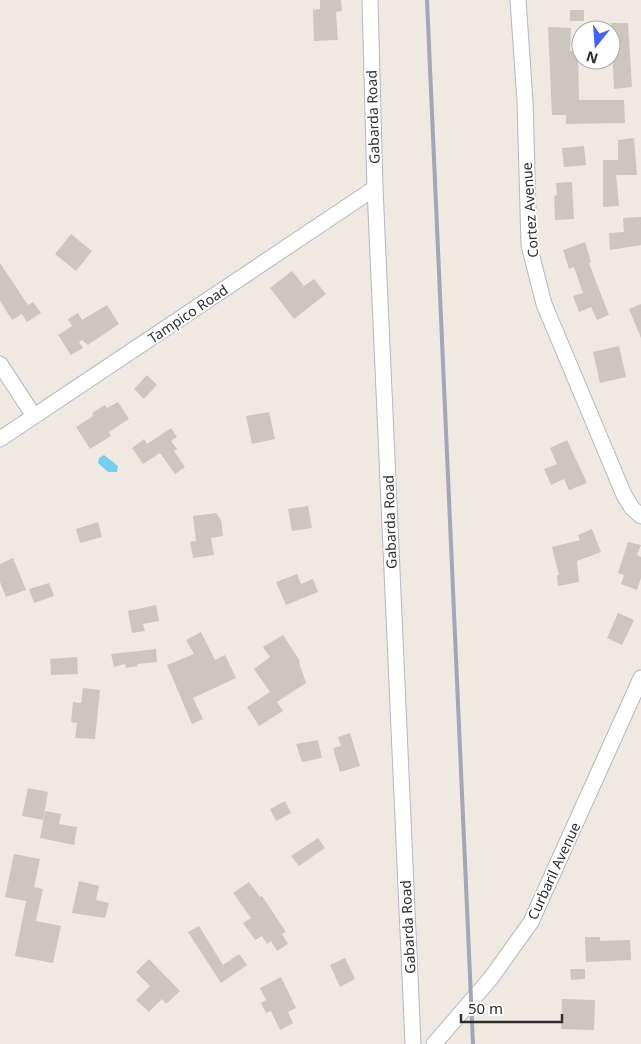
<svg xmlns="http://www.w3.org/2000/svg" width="641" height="1044" viewBox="0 0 641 1044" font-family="'Noto Sans',sans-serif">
	<rect width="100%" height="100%" fill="#efe9e1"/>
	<!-- water -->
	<path fill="#75cff0" d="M104 455 118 466 117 472H108L98 463 99 458Z"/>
	<!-- building -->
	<path fill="#cbc7bf" d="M320 0H341L342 11 336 12 338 40 314 41 313 10 320 9Z
		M570 10H584V21H570Z
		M611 23H628L632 87 614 89Z
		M548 27 571 28 570 51H578L579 100H624L625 123 566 124V115H552Z
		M634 138 637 175H616L619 206 603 207V160H618V140Z
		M584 146 586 165 564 167 562 148Z
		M572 182 574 219 555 220 554 196 557 195 556 183Z
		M641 217V245L610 250 609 233 624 232 623 218Z
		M71 234 92 251 76 271 55 254Z
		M585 242 591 262 589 263 609 315 597 320 591 307 579 312 573 296 583 293 574 267 569 269 563 250Z
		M0 263 28 305 33 302 41 313 27 322 22 314 12 320 0 301Z
		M292 271 304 286 314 279 326 294 294 319 270 288Z
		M641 304V338L629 309Z
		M107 305 119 324 88 345 82 340 79 342 83 348 71 355 58 335 72 326 68 319 78 313 82 320Z
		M619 346 626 377 600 383 593 352Z
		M147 375 157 385 144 399 134 389Z
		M118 402 129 419 109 432 111 436 90 449 76 427 93 416 92 413 105 405 107 408Z
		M269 412 275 439 252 444 246 416Z
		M171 428 177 437 171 441 177 449 174 451 185 467 175 474 160 453 143 464 132 448 144 439 147 444Z
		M567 440 587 483 569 490 564 479 551 485 544 469 557 464 550 448Z
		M308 506 312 528 292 531 288 509Z
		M216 513 221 520 223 536 211 538 214 555 193 558 190 542 196 541 193 516Z
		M98 522 102 537 80 543 76 529Z
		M592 529 601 552 577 561 579 582 558 586 557 575H559L552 547 580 540 578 535Z
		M628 542 641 545 637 555 641 557V578L637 590 621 584 624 575 618 573Z
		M13 558 26 590 6 597 0 582V564Z
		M297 574 301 584 313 579 318 592 286 605 276 582Z
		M49 583 54 596 34 603 29 589Z
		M156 605 159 621 143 624 145 631 132 633 128 611Z
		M618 613 634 620 622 645 607 638Z
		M201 632 215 660 225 655 236 678 193 698 203 719 192 724 167 665 194 654 186 640Z
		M283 635 300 661 299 662 306 683 277 702 283 711 259 726 247 707 270 692 254 669 270 657 263 647Z
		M156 649 157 662 137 664 138 666 126 668 125 664 114 667 111 654Z
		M77 657 78 674 51 675 50 659Z
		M83 688 100 690 95 739 75 738 77 723 71 722 73 702 81 703Z
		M350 733 360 766 340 772 333 748 341 746 338 737Z
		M318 740 322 758 302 762 296 744Z
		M28 788 48 792 43 820 22 816Z
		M285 801 291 813 276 821 270 809Z
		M45 811 61 814 59 824 77 827 74 845 40 838Z
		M318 838 325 848 299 866 291 856Z
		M14 854 40 859 34 887 43 889 36 921 61 926 53 963 15 956 26 901 5 897Z
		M79 881 99 886 96 900 109 903 105 918 72 913Z
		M249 882 260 897 262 896 286 932 282 934 288 944 277 951 271 941 267 944 262 936 255 940 243 923 251 918 233 893Z
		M199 926 223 965 239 954 247 965 221 983 188 932Z
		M585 937H600V941L630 940 631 960 586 962Z
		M345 958 355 979 340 987 330 965Z
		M149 959 180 991 166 1004 162 999 149 1012 136 1000 150 986 136 972Z
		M570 969H585V979L571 980Z
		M281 977 296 1008 288 1012 293 1023 280 1030 271 1011 266 1013 261 1003 266 1000 260 988Z
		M562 999 595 1000 594 1030 561 1029Z"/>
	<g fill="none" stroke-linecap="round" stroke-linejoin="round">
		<defs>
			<path id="minor" d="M370 0 375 188 413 1044
				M518 0 525 101 529 245 544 304 624 495 632 508 641 516
				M0 364 34 416
				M0 439 375 188
				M434 1044 491 978 531 922 641 678"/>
		</defs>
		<!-- minor casing -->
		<use href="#minor" stroke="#b4b7c1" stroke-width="17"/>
		<!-- minor -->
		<use href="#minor" stroke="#fff" stroke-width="15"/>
		<!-- rail -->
		<path stroke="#a3a6b8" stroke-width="4" d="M427 0 473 1044"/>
	</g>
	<g text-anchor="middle" stroke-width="4" stroke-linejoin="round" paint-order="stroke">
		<!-- street labels -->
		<g font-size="14" fill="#2e2e2e" stroke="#fff">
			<text transform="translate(373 117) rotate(-92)" y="5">Gabarda Road</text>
			<text transform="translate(530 210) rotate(-94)" y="5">Cortez Avenue</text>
			<text transform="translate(188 314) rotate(-34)" y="5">Tampico Road</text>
			<text transform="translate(390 522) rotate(-92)" y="5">Gabarda Road</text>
			<text transform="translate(554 871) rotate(-65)" y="5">Curbaril Avenue</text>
			<text transform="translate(408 927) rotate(-93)" y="5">Gabarda Road</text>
		</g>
	</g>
	<!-- north arrow -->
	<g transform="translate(596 45) rotate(197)"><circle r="24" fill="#ffffff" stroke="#ababab"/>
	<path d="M0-4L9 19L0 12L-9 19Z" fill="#4264fb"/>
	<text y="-8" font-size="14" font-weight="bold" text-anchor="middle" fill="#2e2e2e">N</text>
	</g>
	<!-- scale -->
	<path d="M461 1014v8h101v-8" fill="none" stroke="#2e2e2e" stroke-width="2.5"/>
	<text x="468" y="1014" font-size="15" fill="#2e2e2e" stroke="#ffffff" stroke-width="4" paint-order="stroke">50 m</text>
</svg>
